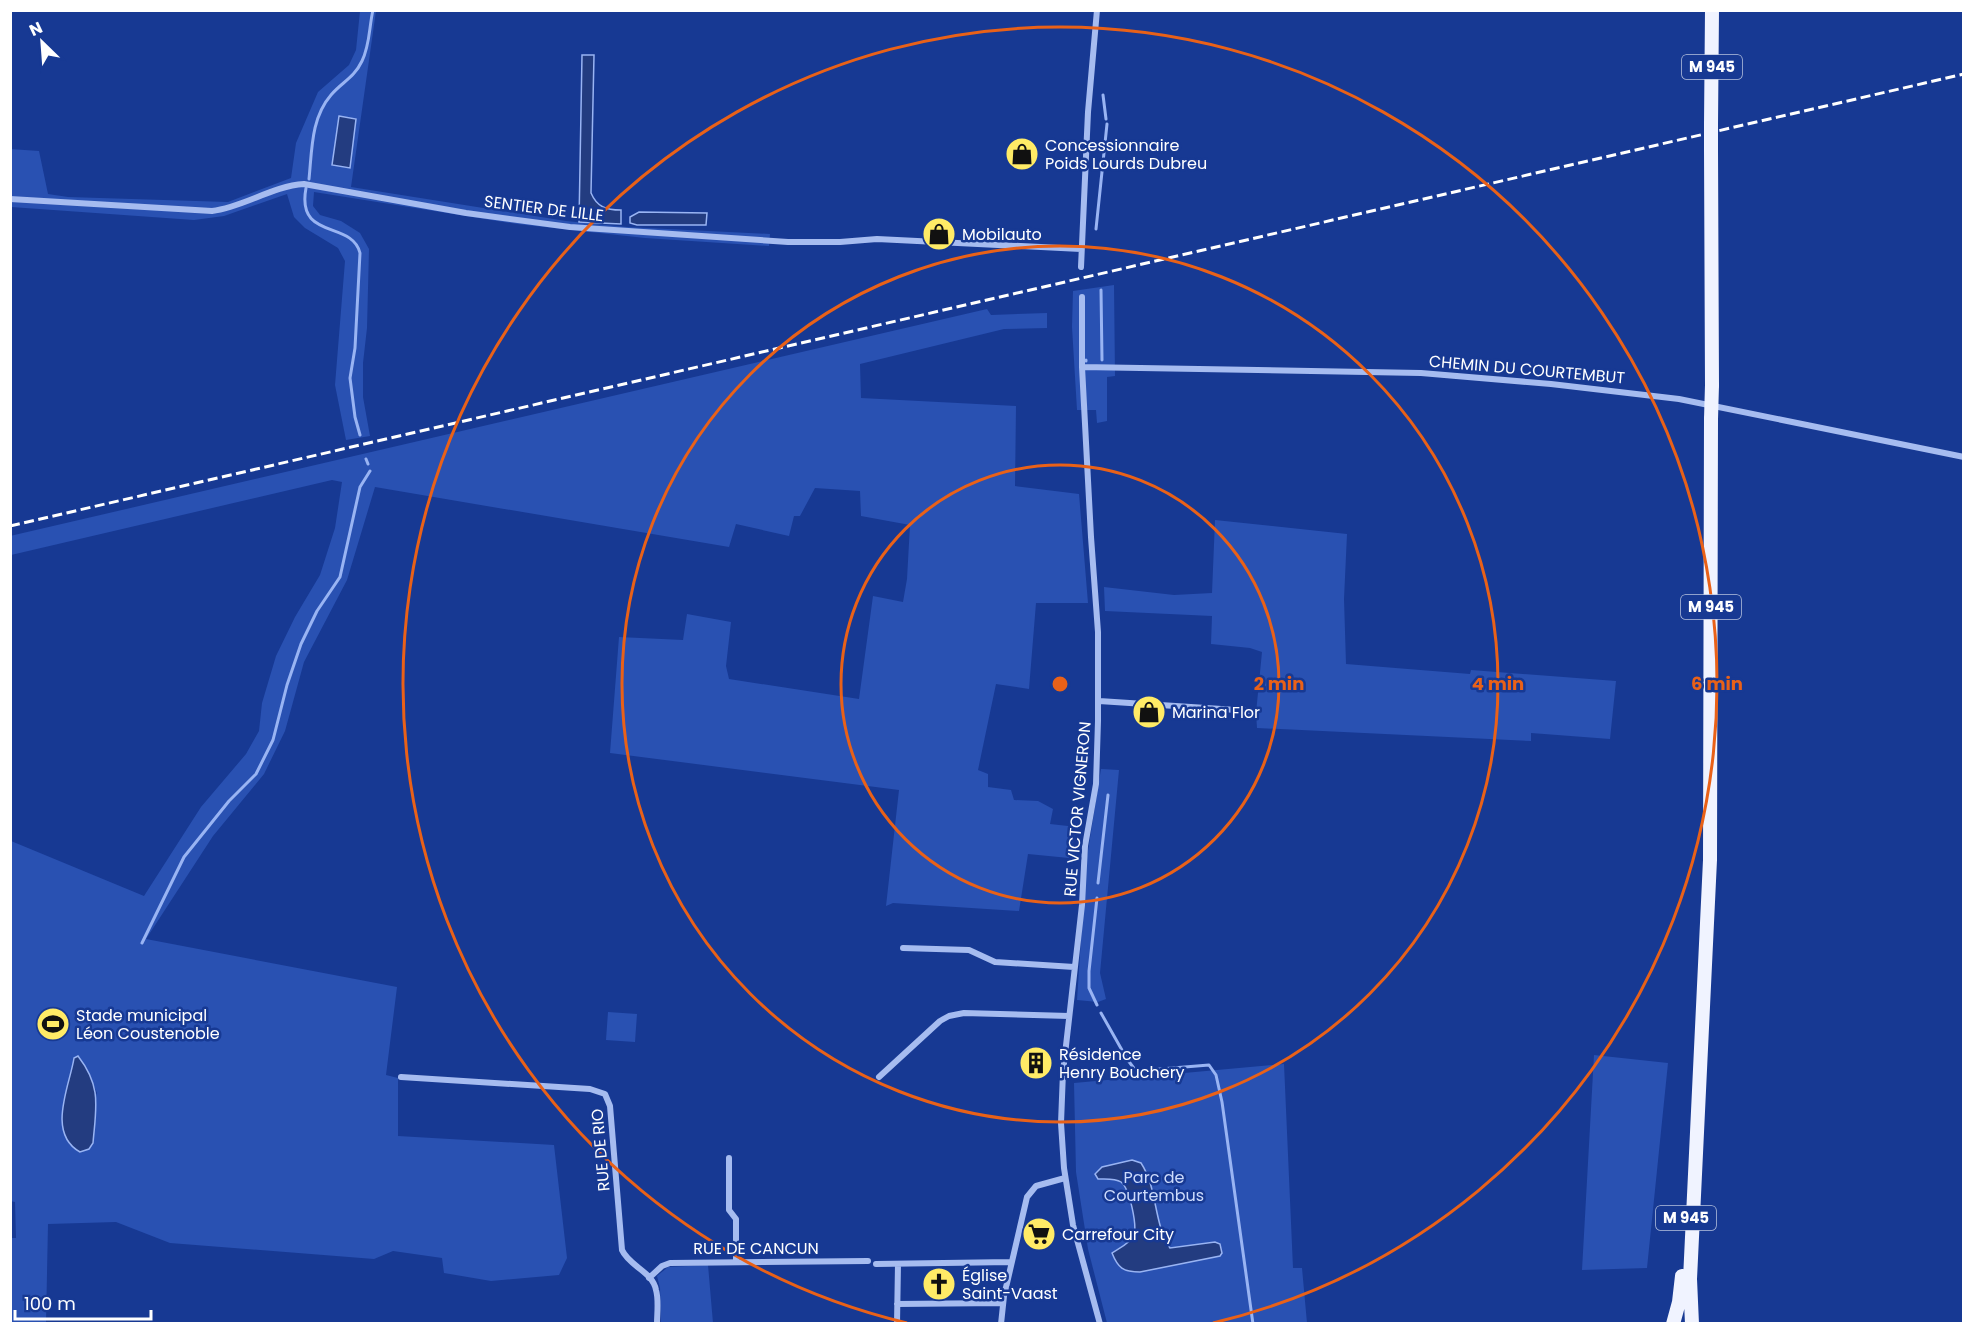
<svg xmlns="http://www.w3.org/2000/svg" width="1974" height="1334" viewBox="0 0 1974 1334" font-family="Poppins,sans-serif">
	<rect width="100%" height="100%" fill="#173993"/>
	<!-- green -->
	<path fill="#2951b2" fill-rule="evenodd" d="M360 11H376L351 187 566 221 627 227 770 234 769 246 645 238 517 224 314 192 313 206 320 215 341 221 360 233 369 249 367 328 363 363V397L370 436 346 440 335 385 345 261 338 248 305 228 294 217 287 194 224 216 194 220 11 207 10 149 39 151 48 194 68 197 228 202 291 178 296 143 318 92 349 65 356 50Z
		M1114 285 1115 376 1107 377V421L1097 423 1096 410H1077L1072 327 1073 291Z
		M987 309 991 315 1047 313V328L1004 329 860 364 861 398 1016 406 1015 486 1079 494 1088 603H1036L1029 689 996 684 978 770 988 774V787L1011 790 1014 800 1038 801 1053 809 1050 824 1077 827 1069 858 1028 854 1019 911 893 903 886 906 899 790 610 753 619 637 683 640 687 614 731 622 726 666 729 679 859 699 873 596 903 602 907 579 910 525 861 516 860 491 815 488 800 516H794L789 536 736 524 729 547 375 487 347 580 304 662 285 731 264 774 213 836 146 939 397 987 386 1075 398 1078V1136L554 1145 567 1258 559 1275 491 1281 444 1273 442 1258 393 1251 374 1259 170 1243 116 1222 48 1224 46 1323H11V1238H16L15 1202 10 1201 11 841 144 896 201 807 246 754 259 731 262 703 276 656 295 617 320 575 335 528 342 482 332 480 11 555 10 536ZM74 1058 84 1064 97 1093 67 1140C55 1112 70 1085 74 1058Z
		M1215 520 1347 534 1344 599 1346 664 1470 674 1471 670 1616 681 1610 739 1531 733V741L1257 728 1256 713 1262 652 1250 648 1211 644 1212 616 1105 611 1104 587 1174 595 1212 593Z
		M1101 769 1119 770 1100 973 1106 999 1098 1002 1077 1000 1086 863Z
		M608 1012 637 1014 635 1042 606 1040Z
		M1594 1055 1668 1063 1647 1268 1582 1270Z
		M1284 1064 1293 1268H1302L1307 1323H1107L1088 1249 1076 1172 1074 1083Z
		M708 1265 713 1323H661L660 1288 657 1276 668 1267Z"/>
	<!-- water -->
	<path fill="#233c80" stroke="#99b4f3" stroke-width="1.5" d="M582 55H594L591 193C597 207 606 210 621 210V224L579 222Z
		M339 116 356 119 350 168 332 165Z
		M639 212 707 213 706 225H637L630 223V217Z
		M78 1056C102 1087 96 1107 93 1143L89 1149 80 1152C46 1133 70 1085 74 1058Z
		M1132 1160 1141 1163C1158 1189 1153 1222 1170 1248L1215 1242 1220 1244 1222 1253 1220 1256 1140 1272C1123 1272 1118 1268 1112 1253 1118 1249 1131 1243 1134 1235 1137 1225 1130 1189 1121 1182 1115 1178 1105 1179 1098 1179L1095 1174 1102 1167Z"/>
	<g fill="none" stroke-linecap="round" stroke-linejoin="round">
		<!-- stream -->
		<path stroke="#99b4f3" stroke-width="3" d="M1103 95 1106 119
			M309 179C312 150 311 118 331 95 342 82 354 78 362 61 370 45 369 27 373 10
			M306 188C296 241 352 220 360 253L355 348 350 378 355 417 360 435
			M1096 229 1107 124
			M1101 290 1102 360
			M1086 361V360
			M366 459 368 464
			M1098 883 1108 795
			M142 943 184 857 229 801 256 774 273 740 287 685 301 644 317 611 340 577 360 487 370 471
			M1097 1005 1089 988V971L1097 898
			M1101 1013 1127 1059 1136 1071 1209 1065 1216 1075 1222 1102 1253 1324"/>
		<!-- minor -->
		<path stroke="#a6bcf0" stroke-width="6" d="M10 199 212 211C244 207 272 186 304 184L466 213 570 227 788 242H840L877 239 1081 249
			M1081 267 1088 112 1097 10
			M1082 297V367L1091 537 1098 632V721L1096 784 1085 846 1082 905 1063 1072 1061 1123 1064 1168 1073 1225 1100 1324
			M1082 367 1421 373 1551 384 1679 399 1964 457
			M1099 701 1252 711
			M903 948 969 950 995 962 1074 967
			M401 1077 590 1089 605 1094 610 1106 622 1250C629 1266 653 1272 656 1290 659 1300 657 1313 657 1324
			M879 1077 940 1021 949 1016 964 1013 1069 1016
			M729 1158V1210L736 1219V1262
			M876 1264 1011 1262
			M649 1278 662 1266 670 1263 868 1261
			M897 1304 1003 1303
			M897 1324 898 1264
			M1001 1324 1004 1296 1027 1197 1036 1186 1065 1178"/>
		<!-- primary -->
		<path stroke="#f0f3ff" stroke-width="14" d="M1711 124 1712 10
			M1711 149 1712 385
			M1673 1324 1679 1302 1682 1276
			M1692 1324 1690 1279 1710 860 1711 419"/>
		<!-- rail -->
		<path stroke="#fff" stroke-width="3" stroke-dasharray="10 4.5" stroke-linecap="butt" d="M10 526 1964 74"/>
		<!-- primary-bridge -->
		<path stroke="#f0f3ff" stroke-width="14" d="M1711 149V124
			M1711 419 1712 385"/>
	</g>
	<!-- distance rings -->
	<g fill="none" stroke="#e96118" stroke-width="3">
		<circle cx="1060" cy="684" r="219"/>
		<circle cx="1060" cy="684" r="438"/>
		<path d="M907 1323A657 657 0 1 1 1213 1323"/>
	</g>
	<!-- icons -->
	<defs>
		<symbol id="shop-disc" viewBox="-11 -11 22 22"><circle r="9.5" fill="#ffeb66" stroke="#173993"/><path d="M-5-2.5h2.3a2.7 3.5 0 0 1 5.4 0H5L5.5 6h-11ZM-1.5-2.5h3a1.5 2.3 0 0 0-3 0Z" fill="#111"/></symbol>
		<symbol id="stadium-disc" viewBox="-11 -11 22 22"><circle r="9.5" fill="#ffeb66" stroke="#173993"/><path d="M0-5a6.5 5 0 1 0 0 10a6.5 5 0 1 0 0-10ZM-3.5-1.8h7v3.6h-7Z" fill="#111"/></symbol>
		<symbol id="building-disc" viewBox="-11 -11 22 22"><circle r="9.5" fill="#ffeb66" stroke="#173993"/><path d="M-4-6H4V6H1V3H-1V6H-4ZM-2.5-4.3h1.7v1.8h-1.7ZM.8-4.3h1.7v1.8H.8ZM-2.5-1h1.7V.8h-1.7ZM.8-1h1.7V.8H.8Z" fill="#111"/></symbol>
		<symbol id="supermarket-disc" viewBox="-11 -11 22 22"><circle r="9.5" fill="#ffeb66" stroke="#173993"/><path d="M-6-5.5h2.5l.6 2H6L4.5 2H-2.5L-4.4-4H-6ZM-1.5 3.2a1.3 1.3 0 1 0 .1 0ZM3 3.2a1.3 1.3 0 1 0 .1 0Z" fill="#111"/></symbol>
		<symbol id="church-disc" viewBox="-11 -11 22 22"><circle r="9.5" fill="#ffeb66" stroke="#173993"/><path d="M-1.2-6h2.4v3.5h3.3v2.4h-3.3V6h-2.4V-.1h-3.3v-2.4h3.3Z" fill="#111"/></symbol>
	</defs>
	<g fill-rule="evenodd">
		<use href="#shop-disc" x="1003" y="135" width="38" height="38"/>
		<use href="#shop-disc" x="920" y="215" width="38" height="38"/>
		<use href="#shop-disc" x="1130" y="693" width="38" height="38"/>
		<use href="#stadium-disc" x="34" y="1005" width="38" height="38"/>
		<use href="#building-disc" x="1017" y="1044" width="38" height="38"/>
		<use href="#supermarket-disc" x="1020" y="1215" width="38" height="38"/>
		<use href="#church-disc" x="920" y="1265" width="38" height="38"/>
	</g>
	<g text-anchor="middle" stroke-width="5" stroke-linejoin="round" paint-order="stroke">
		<!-- shield labels -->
		<g fill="#173993" stroke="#b9c4df" stroke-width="1.5">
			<rect x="1682" y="55" width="60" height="24" rx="4.5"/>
			<rect x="1681" y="595" width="60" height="24" rx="4.5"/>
			<rect x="1656" y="1206" width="60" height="24" rx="4.5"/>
		</g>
		<g font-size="15" font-weight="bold" fill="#fff">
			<text x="1712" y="72">M 945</text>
			<text x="1711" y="612">M 945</text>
			<text x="1686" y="1223">M 945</text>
		</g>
		<!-- poi labels -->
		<g font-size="16" fill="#fff" stroke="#173993" text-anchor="start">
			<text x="1045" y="151">Concessionnaire<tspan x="1045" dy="18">Poids Lourds Dubreu</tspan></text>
			<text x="962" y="240">Mobilauto</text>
			<text x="1172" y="718">Marina Flor</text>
			<text x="76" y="1021">Stade municipal<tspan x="76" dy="18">Léon Coustenoble</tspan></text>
			<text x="1059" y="1060">Résidence<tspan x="1059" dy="18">Henry Bouchery</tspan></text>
			<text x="1062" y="1240">Carrefour City</text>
			<text x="962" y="1281">Église<tspan x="962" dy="18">Saint-Vaast</tspan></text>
		</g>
		<!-- street labels -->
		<g font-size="16" fill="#fff" stroke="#173993">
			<text transform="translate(544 208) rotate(7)" y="6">SENTIER DE LILLE</text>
			<text transform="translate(1527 369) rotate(5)" y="6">CHEMIN DU COURTEMBUT</text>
			<text transform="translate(1077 809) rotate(-85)" y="6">RUE VICTOR VIGNERON</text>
			<text transform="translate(600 1150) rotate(-95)" y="6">RUE DE RIO</text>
			<text x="756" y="1254">RUE DE CANCUN</text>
		</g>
		<!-- park labels -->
		<g font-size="16" fill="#cddbfc" stroke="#173993">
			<text x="1154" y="1183">Parc de<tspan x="1154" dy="18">Courtembus</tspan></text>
		</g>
	</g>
	<circle cx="1060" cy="684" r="9" fill="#e96118" stroke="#173993" stroke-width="3"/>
	<g font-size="18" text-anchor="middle" font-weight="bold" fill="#e96118" stroke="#173993" stroke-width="5" stroke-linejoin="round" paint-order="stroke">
		<text x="1279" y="690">2 min</text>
		<text x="1498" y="690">4 min</text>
		<text x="1717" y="690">6 min</text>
	</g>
	<!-- border -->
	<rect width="1974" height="1334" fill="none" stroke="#ffffff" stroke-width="24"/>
	<!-- north arrow -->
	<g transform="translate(42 42) rotate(335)" stroke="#173993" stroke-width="4.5" paint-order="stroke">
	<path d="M0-4.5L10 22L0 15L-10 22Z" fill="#ffffff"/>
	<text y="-9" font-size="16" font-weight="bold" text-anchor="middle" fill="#ffffff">N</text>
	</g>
	<!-- scale -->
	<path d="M15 1310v9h136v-9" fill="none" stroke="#ffffff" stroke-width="3"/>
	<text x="24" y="1310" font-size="18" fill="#ffffff" stroke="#173993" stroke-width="4.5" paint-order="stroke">100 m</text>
</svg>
